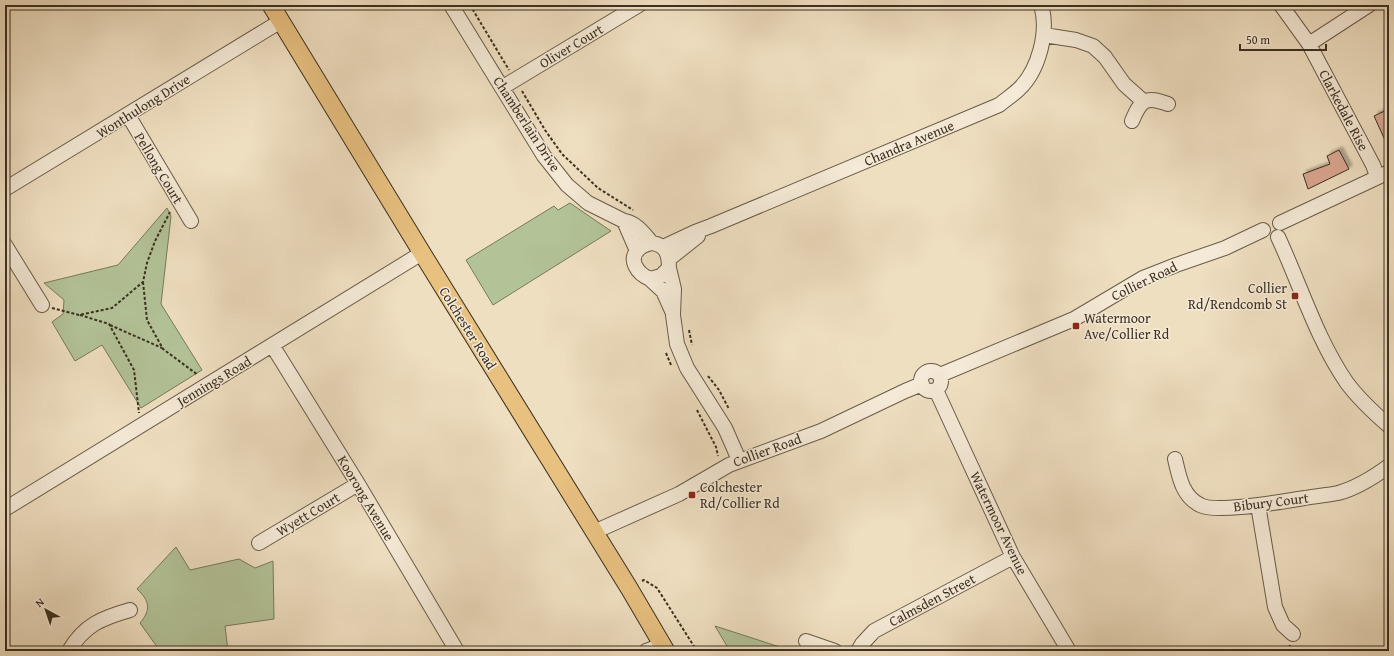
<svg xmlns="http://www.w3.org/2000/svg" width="1394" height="656" viewBox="0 0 1394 656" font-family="'Gentium Book Plus',serif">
	<defs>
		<filter id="shadow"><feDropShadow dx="3.5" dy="-3.5" stdDeviation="1" flood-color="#0004"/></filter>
	</defs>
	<rect width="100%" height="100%" fill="#efdfc1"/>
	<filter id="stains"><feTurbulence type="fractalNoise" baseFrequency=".005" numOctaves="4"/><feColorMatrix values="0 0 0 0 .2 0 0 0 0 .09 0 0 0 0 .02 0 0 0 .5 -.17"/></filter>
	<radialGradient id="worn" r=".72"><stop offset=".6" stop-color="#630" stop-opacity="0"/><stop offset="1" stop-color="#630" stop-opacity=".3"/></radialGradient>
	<!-- green -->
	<path fill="#b3c398" stroke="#787a5c" d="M570 203 611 231 493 305 466 260 554 206 558 210Z
		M167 208 171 216 161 304 202 370 141 408 102 345 75 361 52 322 63 314 64 300 44 283 118 265Z
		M176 547 190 570 239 559 255 568 273 561 274 619 225 626 228 651H160L140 623C151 610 150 601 137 589Z
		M715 626 783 648 784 651H730Z"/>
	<!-- building -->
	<path fill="#d9a591" stroke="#3c3021" filter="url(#shadow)" d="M1389 109V149L1374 116Z
		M1339 150 1349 169 1308 189 1303 174 1330 164 1327 156Z"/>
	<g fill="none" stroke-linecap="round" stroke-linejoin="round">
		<defs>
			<path id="minor" d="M451 5 544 156 567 185 588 203 624 221C637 223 644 234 652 243
				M1281 5 1309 44 1373 165 1377 176
				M1044 35 1076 40 1093 46 1105 57 1124 84 1143 101
				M1309 44 1369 5
				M503 87 639 5
				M128 115 191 221
				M1132 121C1141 99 1146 96 1168 104
				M5 189 281 21
				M624 221 637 251
				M1280 223 1389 172
				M1278 237C1300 284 1317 340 1347 383 1359 399 1374 413 1389 426
				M652 243C667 245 669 256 669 268L661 276 650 279C638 274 626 259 640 248 643 245 648 244 652 243Z
				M5 245 42 305
				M663 247 695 232 711 226 999 105C1005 100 1013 95 1019 89 1039 70 1049 31 1041 5
				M669 259 698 236
				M669 268 674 289 673 315 677 344 687 368 725 428 739 460
				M650 279 663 291 672 311
				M272 345 358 484 457 651
				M921 381a10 10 0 1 1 20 0a10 10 0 1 1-20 0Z
				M940 375 1074 319 1143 278 1176 265 1225 248 1263 230
				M936 390 1013 557 1069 651
				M1175 459C1179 476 1182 496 1200 505 1217 514 1284 501 1305 498 1316 496 1328 495 1338 493 1357 488 1374 477 1389 466
				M1258 505 1275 607 1283 625 1293 634
				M5 509 422 253
				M594 532 679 494 729 465 821 431 905 391 922 384
				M259 543 358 484
				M806 641 835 651
				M69 651C84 625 102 618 130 610
				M646 651 662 645
				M858 651 862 644 874 631 1013 557"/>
			<path id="major" d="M271 5 422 253 629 588 666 651"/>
		</defs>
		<!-- minor casing -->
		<use href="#minor" stroke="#695c49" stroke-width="16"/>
		<!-- major casing -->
		<use href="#major" stroke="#3c3021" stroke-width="19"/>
		<!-- path -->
		<path stroke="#3c3021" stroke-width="2" stroke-dasharray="3 2" stroke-linecap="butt" d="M470 5 509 70
			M522 91 545 130 562 154 598 188 633 210
			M143 282 147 320 163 349 198 375
			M52 308 79 315 112 308 143 282 147 263 155 241 170 212
			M80 315 109 324 134 370 139 413
			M110 325 162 348
			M689 330 692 345
			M666 353 671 365
			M708 376 719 390 729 409
			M697 410 716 447 718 456
			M642 581 644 580 657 588 697 651
			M731 651H737
			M1289 651 1290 645"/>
		<!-- minor -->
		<use href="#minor" stroke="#f5ead7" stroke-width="14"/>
		<!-- major -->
		<use href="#major" stroke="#e8c080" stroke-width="17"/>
	</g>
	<!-- markers -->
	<g fill="#8f2418" stroke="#f5ead7" stroke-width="1.5">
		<rect x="1291" y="292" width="8" height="8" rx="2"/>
		<rect x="1072" y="322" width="8" height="8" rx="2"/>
		<rect x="688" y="491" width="8" height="8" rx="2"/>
	</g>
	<g text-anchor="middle" stroke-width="3" stroke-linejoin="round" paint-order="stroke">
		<!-- street labels -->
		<g font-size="14" fill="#3c3021" stroke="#f5ead7">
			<text transform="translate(571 46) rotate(-31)" y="5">Oliver Court</text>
			<text transform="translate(143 106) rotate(-32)" y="5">Wonthulong Drive</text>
			<text transform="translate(1344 110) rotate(62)" y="5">Clarkedale Rise</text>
			<text transform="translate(527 124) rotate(57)" y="5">Chamberlain Drive</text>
			<text transform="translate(909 143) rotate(-23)" y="5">Chandra Avenue</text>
			<text transform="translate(159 168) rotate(59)" y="5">Pellong Court</text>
			<text transform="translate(1144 281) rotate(-26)" y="5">Collier Road</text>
			<text transform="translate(468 328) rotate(58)" y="5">Colchester Road</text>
			<text transform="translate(214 381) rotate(-31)" y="5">Jennings Road</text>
			<text transform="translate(767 450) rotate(-20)" y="5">Collier Road</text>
			<text transform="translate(366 498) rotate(59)" y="5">Koorong Avenue</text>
			<text transform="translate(1271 502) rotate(-7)" y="5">Bibury Court</text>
			<text transform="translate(308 514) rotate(-31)" y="5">Wyett Court</text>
			<text transform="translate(999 523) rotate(64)" y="5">Watermoor Avenue</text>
			<text transform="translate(932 600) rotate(-28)" y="5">Calmsden Street</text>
		</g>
		<!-- poi labels -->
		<g font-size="14" fill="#3c3021" stroke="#f5ead7" text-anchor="start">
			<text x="1287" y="293" text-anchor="end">Collier<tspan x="1287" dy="16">Rd/Rendcomb St</tspan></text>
			<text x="1084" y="323">Watermoor<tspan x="1084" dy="16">Ave/Collier Rd</tspan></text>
			<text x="700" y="492">Colchester<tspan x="700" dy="16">Rd/Collier Rd</tspan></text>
		</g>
	</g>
	<!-- margin -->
	<rect width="1394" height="656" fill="none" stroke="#efdfc1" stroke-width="20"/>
	<rect x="6" y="6" width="1382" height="644" fill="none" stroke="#3c3021" stroke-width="2"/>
	<rect x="10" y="10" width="1374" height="636" fill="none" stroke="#3c3021"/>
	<!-- north arrow -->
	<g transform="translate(46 610) rotate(320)" stroke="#f5ead7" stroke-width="3" paint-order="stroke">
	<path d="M0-3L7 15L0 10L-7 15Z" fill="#3c3021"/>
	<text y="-6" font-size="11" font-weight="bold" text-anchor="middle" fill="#3c3021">N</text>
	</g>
	<!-- scale -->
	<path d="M1240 44v6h86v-6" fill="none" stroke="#3c3021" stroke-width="2"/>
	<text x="1246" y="44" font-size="12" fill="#3c3021" stroke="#f5ead7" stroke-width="3" paint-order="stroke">50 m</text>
	<rect width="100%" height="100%" filter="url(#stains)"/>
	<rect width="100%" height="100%" fill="url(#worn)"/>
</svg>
